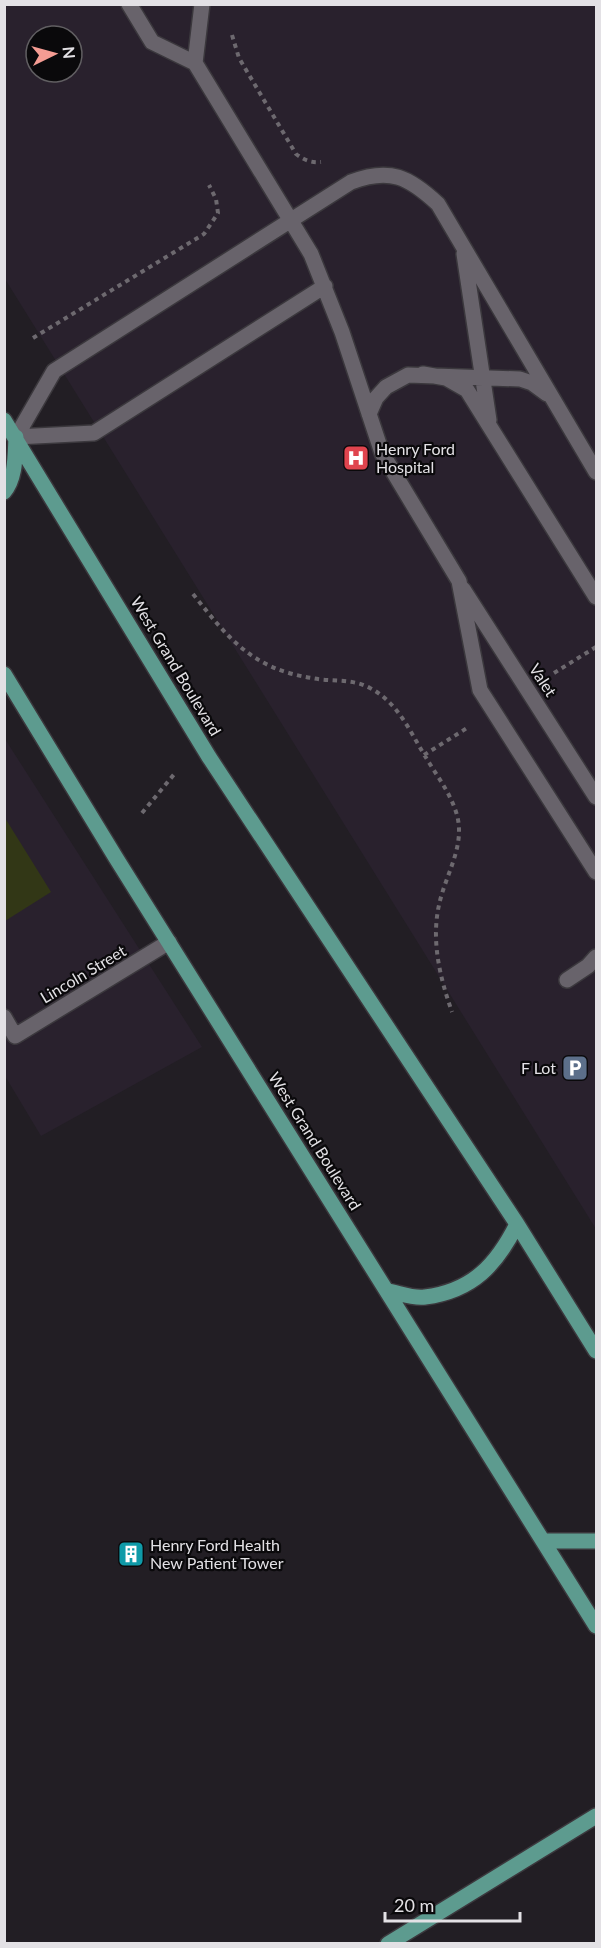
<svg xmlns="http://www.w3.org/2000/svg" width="601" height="1948" viewBox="0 0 601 1948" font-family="Lato,sans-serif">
	<rect width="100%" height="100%" fill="#221e24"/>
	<!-- built -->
	<path fill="#29212d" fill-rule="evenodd" d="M5 5H596V1229L5 279ZM36 36H72V72H36Z
		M5 739 202 1047 41 1136 5 1076Z"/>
	<!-- green -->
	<path fill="#323716" d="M5 818 51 892 5 921H4Z"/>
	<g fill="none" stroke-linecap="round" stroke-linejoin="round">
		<defs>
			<path id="minor" d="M129 4 152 42 195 63 311 254 342 332 382 453 459 581 480 690 596 872
				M195 63 202 4
				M464 254 489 420
				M423 374 446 378 467 390 596 597
				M369 414 376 398 386 387 408 375 520 379 532 383 547 394
				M16 437 54 371 351 182C390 167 409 177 438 204L596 472
				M16 437 94 433 325 286
				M463 589 596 797
				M567 980 588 966 596 957
				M4 1017 15 1036 169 942"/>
			<path id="major" d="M4 420 209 757 517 1224 596 1351
				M4 492C16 478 15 455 16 437
				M4 674 116 858 596 1626
				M388 1291C399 1293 414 1299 425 1297 473 1291 497 1264 517 1224
				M544 1541H596
				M388 1944 596 1816"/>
		</defs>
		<!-- minor casing -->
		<use href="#minor" stroke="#3b383d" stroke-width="18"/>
		<!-- major casing -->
		<use href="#major" stroke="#3b383d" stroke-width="18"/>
		<!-- path -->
		<path stroke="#6d696f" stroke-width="4" stroke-dasharray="4.5 4.5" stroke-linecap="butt" d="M232 35 239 58 296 154C304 160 311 163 321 162
			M33 338 204 234 218 213 216 199 209 185
			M193 594C228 638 252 669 312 678 330 682 352 678 370 688 399 703 411 734 428 761 438 777 449 792 455 809 468 843 446 872 439 905 431 941 440 978 452 1012
			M554 673 596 647
			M424 755 467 728
			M142 813 176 772"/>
		<!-- minor -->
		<use href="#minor" stroke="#68636b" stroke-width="15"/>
		<!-- major -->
		<use href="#major" stroke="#5d9b8f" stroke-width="15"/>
	</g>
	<!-- icons -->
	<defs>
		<symbol id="hospital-square" viewBox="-11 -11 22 22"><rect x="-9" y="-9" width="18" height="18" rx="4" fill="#e0444e" stroke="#0a090b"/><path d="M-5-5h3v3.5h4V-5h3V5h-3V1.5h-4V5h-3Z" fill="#fff"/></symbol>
		<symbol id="parking-square" viewBox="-11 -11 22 22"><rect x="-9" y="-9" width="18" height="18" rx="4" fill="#5c6f8a" stroke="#0a090b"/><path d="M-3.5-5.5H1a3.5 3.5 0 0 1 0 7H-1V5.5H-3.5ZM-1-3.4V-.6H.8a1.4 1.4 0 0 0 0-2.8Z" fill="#fff"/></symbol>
		<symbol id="building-square" viewBox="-11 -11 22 22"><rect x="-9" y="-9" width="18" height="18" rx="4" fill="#0f9aa8" stroke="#0a090b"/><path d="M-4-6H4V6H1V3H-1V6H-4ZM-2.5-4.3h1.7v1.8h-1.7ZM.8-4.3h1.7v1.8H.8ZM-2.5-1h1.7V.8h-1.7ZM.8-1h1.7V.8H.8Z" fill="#fff"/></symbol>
	</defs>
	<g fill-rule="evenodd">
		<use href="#hospital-square" x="341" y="443" width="30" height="30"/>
		<use href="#parking-square" x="560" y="1053" width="30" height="30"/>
		<use href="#building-square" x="116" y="1539" width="30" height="30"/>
	</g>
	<g text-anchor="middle" stroke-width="4.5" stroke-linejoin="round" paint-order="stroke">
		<!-- poi labels -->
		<g font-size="16" fill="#e3e1e5" stroke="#0a090b" text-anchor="start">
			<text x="376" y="455">Henry Ford<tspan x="376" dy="18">Hospital</tspan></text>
			<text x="556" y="1074" text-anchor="end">F Lot</text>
			<text x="150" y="1551">Henry Ford Health<tspan x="150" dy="18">New Patient Tower</tspan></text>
		</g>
		<!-- street labels -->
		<g font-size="16" fill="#e3e1e5" stroke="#0a090b">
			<text transform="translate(176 666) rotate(59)" y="6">West Grand Boulevard</text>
			<text transform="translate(543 680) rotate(57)" y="6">Valet</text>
			<text transform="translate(83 974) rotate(-31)" y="6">Lincoln Street</text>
			<text transform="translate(315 1141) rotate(58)" y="6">West Grand Boulevard</text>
		</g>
	</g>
	<!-- border -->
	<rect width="601" height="1948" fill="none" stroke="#e3e1e5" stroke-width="12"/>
	<!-- north arrow -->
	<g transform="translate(54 54) rotate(85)"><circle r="28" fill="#0a090b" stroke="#615f62" stroke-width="1.5"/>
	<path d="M0-4.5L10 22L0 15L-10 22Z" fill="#f59c93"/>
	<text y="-9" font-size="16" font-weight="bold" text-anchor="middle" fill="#e3e1e5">N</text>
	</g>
	<!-- scale -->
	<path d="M385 1912v9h135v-9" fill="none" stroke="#e3e1e5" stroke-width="3"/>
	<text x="394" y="1912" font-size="18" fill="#e3e1e5" stroke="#0a090b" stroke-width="4.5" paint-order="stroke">20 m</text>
</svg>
